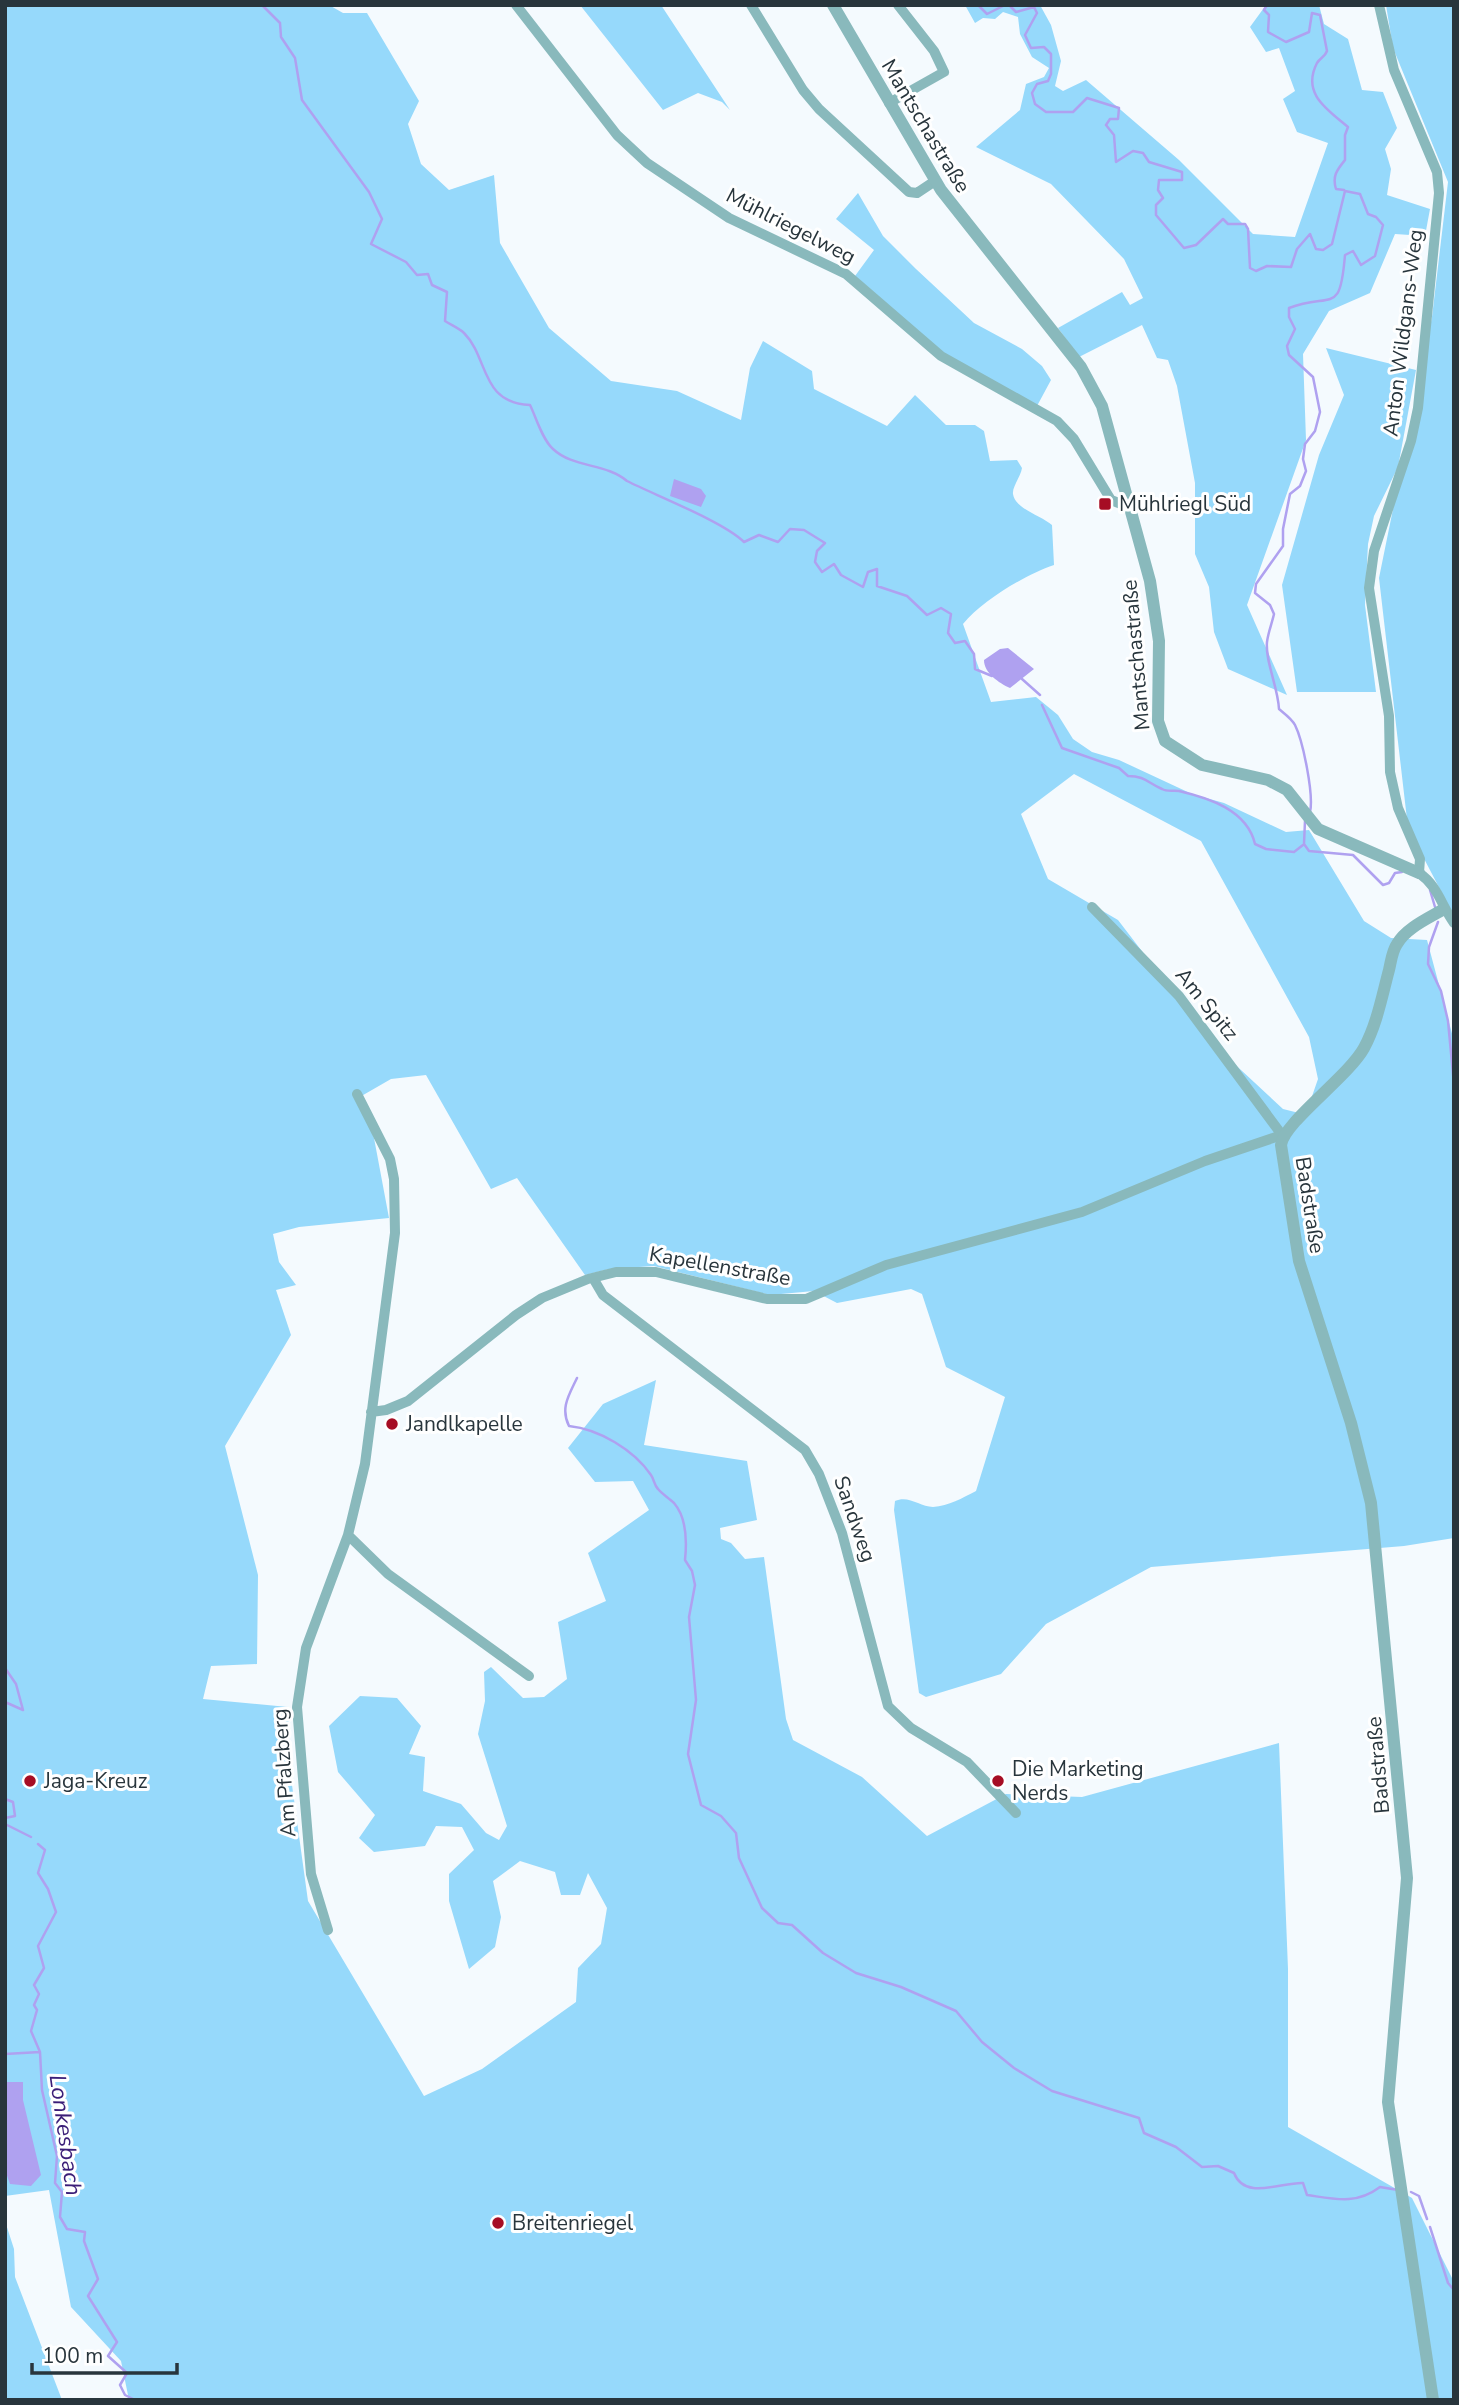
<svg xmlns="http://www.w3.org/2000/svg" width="1459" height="2405" viewBox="0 0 1459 2405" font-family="'Nunito Sans',sans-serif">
	<rect width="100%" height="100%" fill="#f4fafe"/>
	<!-- green -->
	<path fill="#96d9fb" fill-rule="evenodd" d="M5 5H329L343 13H367L419 101 408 124 421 164 449 190 494 175 500 243 549 328 611 381 677 391 741 420 750 368 763 341 812 371 814 389 887 426 915 395 946 425H975L984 431 990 461 1017 460 1022 468C1021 476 1012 487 1013 494 1015 509 1042 516 1052 525L1054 565C1025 575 983 600 963 624L991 702 1036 697 1058 715 1073 739 1092 752 1119 760 1192 794 1224 803 1286 832 1309 830 1364 921 1391 938 1427 940 1454 1041V1538L1404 1546 1151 1567 1046 1624 1001 1674 926 1697 919 1693 894 1510 895 1501C909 1495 920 1507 933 1507 949 1506 962 1498 976 1491L1005 1397 946 1367 922 1294 911 1289 837 1303 814 1291 770 1295 654 1266 609 1269 585 1275 517 1178 491 1189 426 1075 391 1079 358 1098 374 1138 389 1218 299 1227 273 1234 279 1262 296 1285 276 1290 291 1335 225 1446 258 1575 257 1664 211 1666 203 1699 288 1707 292 1785 308 1901 424 2096 482 2069 576 2002 578 1968 601 1944 607 1908 588 1873 580 1895H561L555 1872 520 1861 493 1881 501 1917 495 1947 469 1969 449 1901V1874L474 1850 462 1827 436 1826 425 1846 374 1852 359 1838 375 1815 338 1772 329 1726 360 1696 397 1698 421 1726 409 1754 425 1757 423 1791 461 1804 486 1833 499 1840 507 1826 478 1734 485 1701 484 1672 491 1667 523 1698 544 1697 567 1679 558 1622 606 1601 588 1553 649 1510 633 1481 595 1482 568 1448 603 1404 656 1380 644 1445 747 1461 757 1520 720 1528 721 1539 731 1543 745 1559 764 1557 786 1719 793 1740 862 1777 927 1836 1006 1794 1082 1797 1279 1743 1288 1969V2127L1412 2198 1454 2282V2400H129L121 2361 71 2307 49 2190 5 2196ZM1074 774 1201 841 1309 1037 1318 1079 1310 1102 1299 1113 1283 1109 1214 1045 1118 920 1048 879 1021 814Z
		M580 5H661L730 110 722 102 698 93 663 110Z
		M965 5H1040L1051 25 1061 61 1055 86 1063 91 1086 80 1179 160 1253 234 1295 237 1328 143 1297 132 1283 99 1295 91 1279 48 1266 52 1250 27 1266 5H1319L1324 24 1348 39 1362 90 1383 92 1397 128 1385 149 1391 169 1387 195 1430 209 1425 236 1395 234 1370 293 1329 311 1303 354 1306 440 1247 605 1287 695 1228 669 1214 632 1209 587 1195 554V483L1177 386 1168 360 1157 358 1142 325 1079 357 1058 328 1122 292 1130 305 1143 298 1124 259 1051 184 976 147 1020 110 1026 84 1044 77 1049 68 1032 57 1020 34 1018 17 1003 12 995 19 983 18 975 23Z
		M1386 5H1454V916L1408 828 1379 578 1432 317 1448 182 1393 48Z
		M858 193 883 236 916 269 974 323 1022 349 1042 366 1051 380 1037 406 943 353 855 276 874 250 836 219Z
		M1326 348 1416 370 1398 467 1374 516 1368 544 1365 605 1376 692H1297L1282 585 1319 455 1344 395Z
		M5 2221 14 2249 15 2277 62 2400H5Z"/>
	<!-- water -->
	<path fill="#afa1f0" d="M674 479 701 489 706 496 701 507 670 496Z
		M1008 648 1034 669 1010 688C999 683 984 673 984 660L1000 649Z
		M5 2082H23V2100L41 2175 31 2186 10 2184 5 2170Z"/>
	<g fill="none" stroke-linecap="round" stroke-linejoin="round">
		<!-- stream -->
		<path stroke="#afa1f0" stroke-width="2.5" d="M262 5 280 23 281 37 295 58 302 100 369 192 382 219 371 244 406 262 417 275 428 274 432 285 447 292 445 321C451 325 459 328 464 333 489 358 480 403 530 405 536 417 542 439 553 449 573 468 606 463 627 481 657 496 724 522 744 542L759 535 778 542 790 529 804 530 825 543 817 551 815 562 822 572 834 564 841 575 863 587 868 572 877 569V586L907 596 927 615 941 608 951 614 948 633 955 643 965 641 974 654 975 669 992 676
			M978 5 987 14 1005 5
			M1009 5 1016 12 1034 7 1037 13 1025 35 1031 48 1044 47 1051 54V74L1048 81 1037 84 1032 93 1035 104 1046 112H1073L1087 98 1119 108 1118 119H1110L1106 125 1114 135 1116 162 1133 151 1143 153 1149 162 1182 172V180H1159L1158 190 1163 198 1156 205V215L1184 248 1196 245 1223 219 1228 224H1245L1248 229 1250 268 1256 271 1267 266 1291 267 1297 249 1310 234 1316 249 1323 250 1332 244 1345 191 1360 194 1368 214 1376 217 1383 225 1375 256 1361 265 1353 251 1345 255C1340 316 1333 292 1289 308V317L1295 329 1287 346 1289 355 1313 377 1320 412 1315 431 1305 444 1303 459 1306 471 1300 486 1290 494 1283 529V546L1256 584 1255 593 1270 605 1274 614C1272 623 1268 633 1267 642 1265 661 1278 687 1279 709 1285 714 1292 719 1295 725 1303 741 1314 795 1310 812
			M1267 5 1264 10 1269 15 1268 32 1286 42 1309 32 1312 13 1320 15 1327 51C1325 57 1320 58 1317 63 1301 94 1328 110 1348 127L1345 135V160C1337 170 1332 176 1336 189L1344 190
			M1022 679 1040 695
			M1042 705 1062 748 1119 768 1128 776C1145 776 1148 783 1162 789 1167 792 1174 790 1179 791 1209 798 1247 810 1255 844L1266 849 1294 852 1303 845
			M1305 821 1304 844 1309 851 1353 855 1383 885 1389 883 1395 873 1402 872
			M1430 890 1435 907
			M1438 922 1429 947 1428 964 1441 991 1448 1021 1454 1085
			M1454 1094V1112
			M577 1378C569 1395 560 1408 569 1426 599 1429 634 1450 651 1475 654 1479 654 1485 658 1489 662 1494 669 1498 674 1503 687 1518 687 1541 685 1560L692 1571 695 1585 689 1617 696 1700 688 1754 701 1805 721 1816 736 1833 739 1858 762 1908 778 1923 792 1925 823 1953 856 1973 901 1987 956 2011 982 2042 1014 2068 1052 2091 1139 2118 1144 2133 1176 2147 1202 2167 1218 2166 1234 2173C1245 2201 1281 2182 1303 2183L1307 2195C1335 2199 1356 2205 1380 2187L1398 2190
			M5 1583V1587
			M5 1668 16 1684 23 1710 5 1702
			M5 1799 13 1802 15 1816 5 1818
			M5 1824 31 1837
			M38 1844 45 1850 38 1873 48 1889 56 1912 38 1946 44 1968 34 1985 39 1994 34 2005 37 2010 31 2031 40 2052 42 2090 57 2156 55 2183 62 2192 60 2217 67 2229 85 2232 84 2241 98 2279 88 2296 117 2342 108 2356 127 2373 120 2385 125 2395 135 2400
			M5 2054 40 2052
			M1411 2192 1419 2196 1427 2219
			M1430 2227 1448 2283 1454 2290"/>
		<!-- minor -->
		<path stroke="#89b9bc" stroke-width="10" d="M516 5 617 135 647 163 729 218 846 274 941 356 1057 421 1074 439 1111 500 1131 508
			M751 5 803 90 819 109 909 192 917 193 935 181
			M1379 5 1394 70 1437 172 1439 193 1418 408 1411 441 1374 551 1369 588 1389 716 1390 772 1398 808 1420 859 1419 873C1438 886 1441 905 1454 923
			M889 103 944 72 934 51 898 5
			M593 1278 603 1295 805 1450 819 1474 842 1533 888 1706 911 1728 967 1762 1016 1813
			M371 1412 386 1410 408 1401 516 1315 542 1298 588 1279 616 1272H656L767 1299H806L886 1265 1082 1212 1205 1161 1282 1135 1179 996 1092 907
			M348 1535 388 1574 529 1676
			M328 1930 311 1874 297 1707 306 1648 348 1535 365 1464 395 1233 394 1179 390 1159 357 1094"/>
		<!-- tertiary -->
		<path stroke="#89b9bc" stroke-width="12" d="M833 5 941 190 1081 367 1102 406 1150 581 1159 641 1158 721 1165 741 1202 765 1268 780 1287 790 1318 829 1419 873
			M1433 2400 1388 2102 1407 1878 1371 1503 1351 1423 1299 1261 1281 1145C1284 1122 1348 1077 1364 1048 1377 1024 1382 996 1389 970 1391 962 1392 951 1397 944 1406 928 1429 918 1444 909"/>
	</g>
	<!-- markers -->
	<g fill="#a60d24" stroke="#fff" stroke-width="2.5">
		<rect x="1098" y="497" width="14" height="14" rx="3.5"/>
		<circle cx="392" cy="1424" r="7"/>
		<circle cx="30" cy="1781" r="7"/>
		<circle cx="998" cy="1781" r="7"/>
		<circle cx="498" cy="2223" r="7"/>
	</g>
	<g text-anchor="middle" stroke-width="6" stroke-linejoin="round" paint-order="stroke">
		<!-- street labels -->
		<g font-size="21" fill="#28353c" stroke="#fff">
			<text transform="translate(926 126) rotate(59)" y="7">Mantschastraße</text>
			<text transform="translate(791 226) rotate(27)" y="7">Mühlriegelweg</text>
			<text transform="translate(1403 333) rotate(-83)" y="7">Anton Wildgans-Weg</text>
			<text transform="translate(1136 655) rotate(-95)" y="7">Mantschastraße</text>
			<text transform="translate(1207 1004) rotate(51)" y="7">Am Spitz</text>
			<text transform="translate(1310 1205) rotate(81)" y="7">Badstraße</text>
			<text transform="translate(720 1266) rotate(10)" y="7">Kapellenstraße</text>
			<text transform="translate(855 1519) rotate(71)" y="7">Sandweg</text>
			<text transform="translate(1378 1765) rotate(-95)" y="7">Badstraße</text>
			<text transform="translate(284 1773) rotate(-94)" y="7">Am Pfalzberg</text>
		</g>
		<!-- poi labels -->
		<g font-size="21" fill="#28353c" stroke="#fff" text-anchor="start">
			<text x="1119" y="511">Mühlriegl Süd</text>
			<text x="406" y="1431">Jandlkapelle</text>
			<text x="1012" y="1776">Die Marketing<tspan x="1012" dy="24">Nerds</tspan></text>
			<text x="44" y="1788">Jaga-Kreuz</text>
			<text x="512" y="2230">Breitenriegel</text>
		</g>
		<!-- water labels -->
		<g font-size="23" font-style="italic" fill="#3b1e78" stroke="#fff">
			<text transform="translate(66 2135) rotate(82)" y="8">Lonkesbach</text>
		</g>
	</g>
	<!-- border -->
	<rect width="1459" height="2405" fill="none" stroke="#28353c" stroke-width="14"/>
	<!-- scale -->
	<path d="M32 2363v10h145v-10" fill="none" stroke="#28353c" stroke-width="3.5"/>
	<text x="42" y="2363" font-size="21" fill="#28353c" stroke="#ffffff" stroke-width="5" paint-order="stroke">100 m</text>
</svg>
